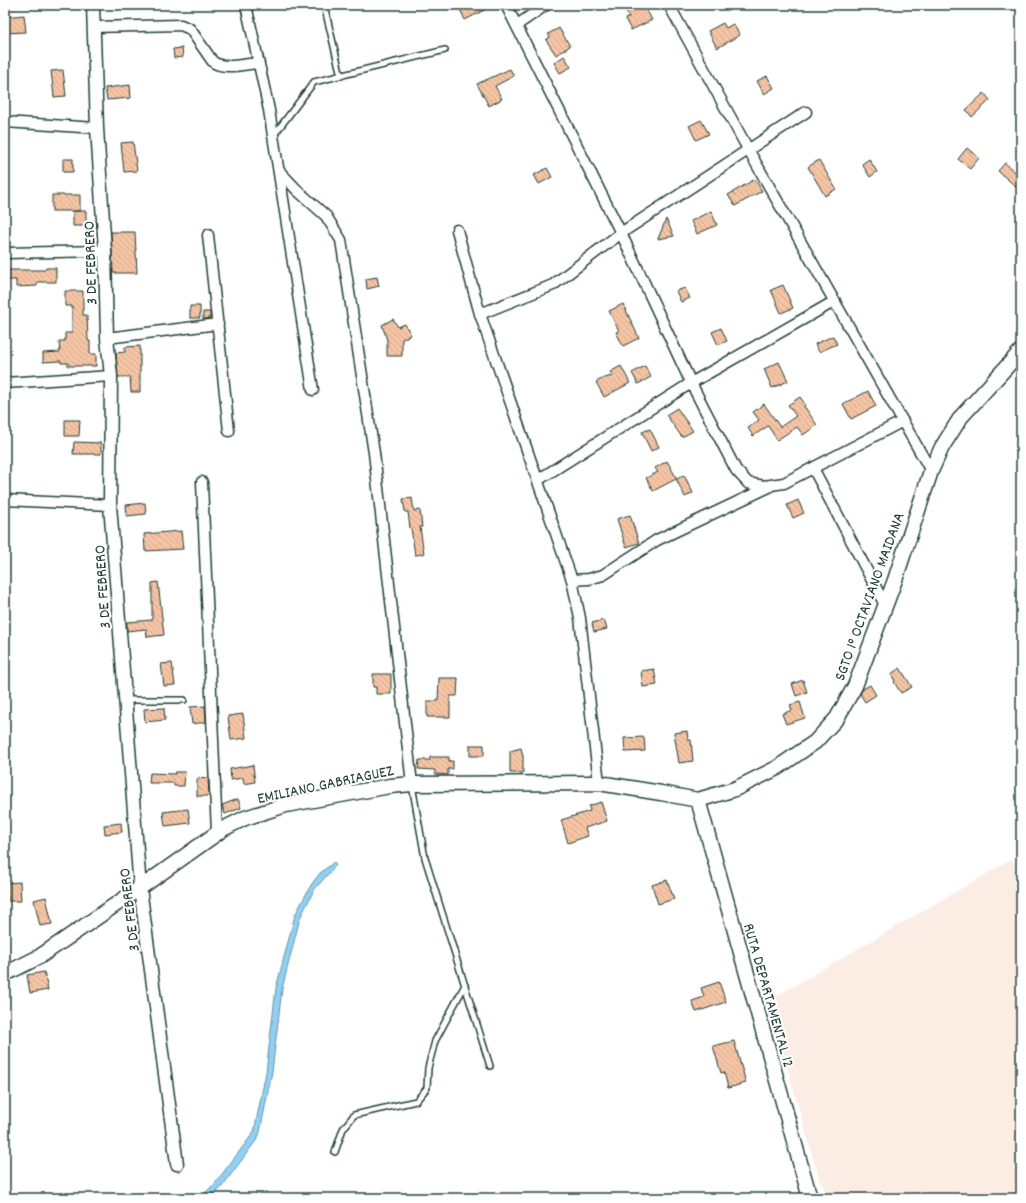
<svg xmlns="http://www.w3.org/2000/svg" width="1026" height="1203" viewBox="0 0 1026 1203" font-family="Dekko,sans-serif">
	<defs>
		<pattern id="building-back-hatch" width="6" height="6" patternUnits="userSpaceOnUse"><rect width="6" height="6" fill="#f5c4a5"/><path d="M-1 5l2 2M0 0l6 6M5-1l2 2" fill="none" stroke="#d2a98f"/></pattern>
	</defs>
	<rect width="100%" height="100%" fill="#fff"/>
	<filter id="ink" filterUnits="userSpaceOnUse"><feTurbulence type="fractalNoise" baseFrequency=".025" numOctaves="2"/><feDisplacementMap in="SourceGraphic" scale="8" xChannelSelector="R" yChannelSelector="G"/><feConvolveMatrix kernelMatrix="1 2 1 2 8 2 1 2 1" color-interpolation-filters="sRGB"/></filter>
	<g filter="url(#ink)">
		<!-- built -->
		<path fill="#fcede4" d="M1012 859 1021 879V1198H831L820 1182 768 1001Z"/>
		<!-- water -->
		<path fill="#92cff2" stroke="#6495a6" d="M334 862 336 865 314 890 300 918 282 989 272 1072 260 1132 258 1138 221 1188 211 1198H200L216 1182 254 1132 266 1072 276 988 295 915 311 885 320 873Z"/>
		<!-- building -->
		<path fill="url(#building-back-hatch)" stroke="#1f3d34" d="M458 5H494L465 20Z
			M623 5H644L652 20 631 30 625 19 629 17Z
			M24 15 26 32 5 33V17Z
			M723 23 726 28 733 24 740 35 717 48 708 31Z
			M559 28 570 46 556 55 546 40 550 37 548 34Z
			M182 48 183 57 174 58 173 49Z
			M564 56 571 67 560 73 554 63Z
			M510 69 514 76 495 86 502 99 489 106 477 84Z
			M63 70 66 96 54 97 51 71Z
			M767 76 774 88 764 94 757 81Z
			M130 85 131 98 107 100 105 88Z
			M984 93 990 100 972 117 966 110Z
			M701 120 709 134 696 140 689 126Z
			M133 142 137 171 124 172 121 143Z
			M967 148 979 158 970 169 958 159Z
			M63 159H73V172H63Z
			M869 159 877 172 870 177 862 164Z
			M819 160 836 189 825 196 808 167Z
			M1005 163 1021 177V191L998 171Z
			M547 168 552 177 539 184 534 175Z
			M755 179 762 191 735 206 728 195Z
			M52 195H80V211H52Z
			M73 211H86V226H73Z
			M711 211 717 225 697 234 691 221Z
			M666 219 674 236 658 239Z
			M111 232H135L137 273H113Z
			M45 268H56V282H37V286L16 287V280H5V270H45Z
			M377 277 379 286 367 289 366 279Z
			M783 285 793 308 781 313 771 290Z
			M685 288 690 298 681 302 676 291Z
			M65 291H83V315H87L88 341H90V354H96V366H68V363H61V361L43 362V353L60 352 59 341H65V333H72V306H65Z
			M623 304 639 338 623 346 616 332 619 331 609 311Z
			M190 306H200V318H190Z
			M203 312H210V318L203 319Z
			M393 319 398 327 405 324 411 335 402 339V356H387V340L382 325Z
			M721 328 727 341 718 345 712 332Z
			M833 336 837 344 819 352 815 344Z
			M140 346V392H131L130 377H118L116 353 125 352V347Z
			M779 362 788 381 772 388 764 369Z
			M621 366 630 383 604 397 596 382 604 378 613 376 610 372Z
			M645 366 651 377 638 384 632 373Z
			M868 391 876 406 851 419 843 404Z
			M800 397 805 404 804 406 817 425 803 435 797 427 777 440 768 426 753 436 748 428 759 420 753 412 764 404 780 427 796 416 788 405Z
			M677 408 693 431 682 437 666 415Z
			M65 420H80L79 436H65Z
			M650 429 659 447 651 451 642 432Z
			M74 442 101 443V454H73Z
			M667 461 677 479 684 475 693 493 685 497 676 479 653 491 646 478 658 472 655 468Z
			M412 498 414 511 420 510 422 527H420L424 554 415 555 411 528H410L408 512H405L403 499Z
			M798 500 804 513 793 518 787 505Z
			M145 503 146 514 127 516 126 505Z
			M630 515 639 543 626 547 617 519Z
			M181 531 183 549 145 551 144 534Z
			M158 582 164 635 147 637 146 629 127 631V622L152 620V583Z
			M604 620 607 629 594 632 592 623Z
			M172 663 175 685 164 686 161 664Z
			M900 668 912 687 901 693 894 682 895 681 891 674Z
			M654 669 657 685 643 687 641 671Z
			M373 674H391V694H376V687H373Z
			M439 678H458L457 696H450V717H427V701H438Z
			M803 680 807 692 796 696 792 684Z
			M870 685 876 695 865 702 860 694 863 689Z
			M800 702 805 718 786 724 782 714 792 710 790 705Z
			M205 706 206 722 192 724 190 707Z
			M164 708 165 720 145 722 144 709Z
			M243 714 246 738 231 740 228 716Z
			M687 731 688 740H691L693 761 679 763 674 733Z
			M644 737 645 751 625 752 624 738Z
			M470 745H484V756H470Z
			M521 748 523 756V773H510V751Z
			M430 757H449V761H453V769H448V775L435 774V770L418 769 419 760H430Z
			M253 765 255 782 244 784 243 778 231 780 230 769Z
			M175 772H185L184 786H174V783H149L150 773 175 774Z
			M208 778 209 796H197V779Z
			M238 799 241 808 225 814 222 805Z
			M601 802 607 821 585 828 588 836 568 843 561 820 590 811 589 806Z
			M188 809 190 823 165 826 163 812Z
			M121 823 122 832 105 834 104 825Z
			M667 880 674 899 658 904 652 885Z
			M20 882 21 901H8L7 883Z
			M46 897 52 924 40 926 34 900Z
			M44 972 48 990 30 993 27 975Z
			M719 982 726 1002 696 1012 692 1001 704 997 701 988Z
			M734 1041 746 1083 728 1088 724 1072 721 1073 713 1046Z"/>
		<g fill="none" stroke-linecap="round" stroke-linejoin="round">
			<defs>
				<path id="service" d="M324 5 341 76
					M274 135 314 82 445 50
					M125 700H184
					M412 785 425 858 490 1066
					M335 1152 343 1129 354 1115 416 1101 427 1088 428 1068 435 1041 465 985"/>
				<path id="minor" d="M246 5 269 110 313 390
					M506 5 621 233 691 383 736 470 748 483 764 486 784 483 903 421
					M669 5 749 151 931 471
					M517 25 546 5
					M94 27 181 25 190 29 213 62C225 70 245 64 258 63
					M5 122 97 128
					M280 172 298 191 326 216 341 240 374 453 412 784
					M457 230 480 314 572 580 580 618 599 783
					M208 235 229 431
					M5 253 105 251
					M480 314 553 285 621 233 806 112
					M107 338 218 324
					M5 383 111 376
					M813 468 885 605
					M538 480 691 383 835 301
					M202 482 217 833
					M5 500 110 505
					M572 580 589 579 603 575 657 540 769 487"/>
				<path id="tertiary" d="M93 5 97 128 105 251 107 338 111 376 110 505 140 888 177 1164"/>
				<path id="secondary" d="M698 800 810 1198
					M5 974 39 957 140 888 223 829 245 818 286 805 390 786 412 784 599 783 661 793 698 800 735 789 777 768 815 742 837 718 855 686 895 580 931 471 942 447 961 417 1021 351"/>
			</defs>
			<!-- service casing -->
			<use href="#service" stroke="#1f3d34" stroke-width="8"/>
			<!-- minor casing -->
			<use href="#minor" stroke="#1f3d34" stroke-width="13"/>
			<!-- tertiary casing -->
			<use href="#tertiary" stroke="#1f3d34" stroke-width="15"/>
			<!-- secondary casing -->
			<use href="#secondary" stroke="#1f3d34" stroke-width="17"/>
			<!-- service -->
			<use href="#service" stroke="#fff" stroke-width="5"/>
			<!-- minor -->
			<use href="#minor" stroke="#fff" stroke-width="10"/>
			<!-- tertiary -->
			<use href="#tertiary" stroke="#fff" stroke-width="12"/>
			<!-- secondary -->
			<use href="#secondary" stroke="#fff" stroke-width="14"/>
		</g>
	</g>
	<g text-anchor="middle" stroke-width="4" stroke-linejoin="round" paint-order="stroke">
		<!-- street labels -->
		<g font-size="16" fill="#1f3d34" stroke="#fff">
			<text transform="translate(89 263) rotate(-92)" y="6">3 DE FEBRERO</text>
			<text transform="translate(101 587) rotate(-94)" y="6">3 DE FEBRERO</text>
			<text transform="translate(868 596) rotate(-70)" y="6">SGTO 1° OCTAVIANO MAIDANA</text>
			<text transform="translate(325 783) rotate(-12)" y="6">EMILIANO GABRIAGUEZ</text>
			<text transform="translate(128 910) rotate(-97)" y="6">3 DE FEBRERO</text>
			<text transform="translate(770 995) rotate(74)" y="6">RUTA DEPARTAMENTAL 12</text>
		</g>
	</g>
	<!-- margin -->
	<rect width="1026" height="1203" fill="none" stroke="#fff" stroke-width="20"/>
	<rect x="10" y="10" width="1006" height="1183" fill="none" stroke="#1f3d34" stroke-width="1.5" filter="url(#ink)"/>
</svg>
